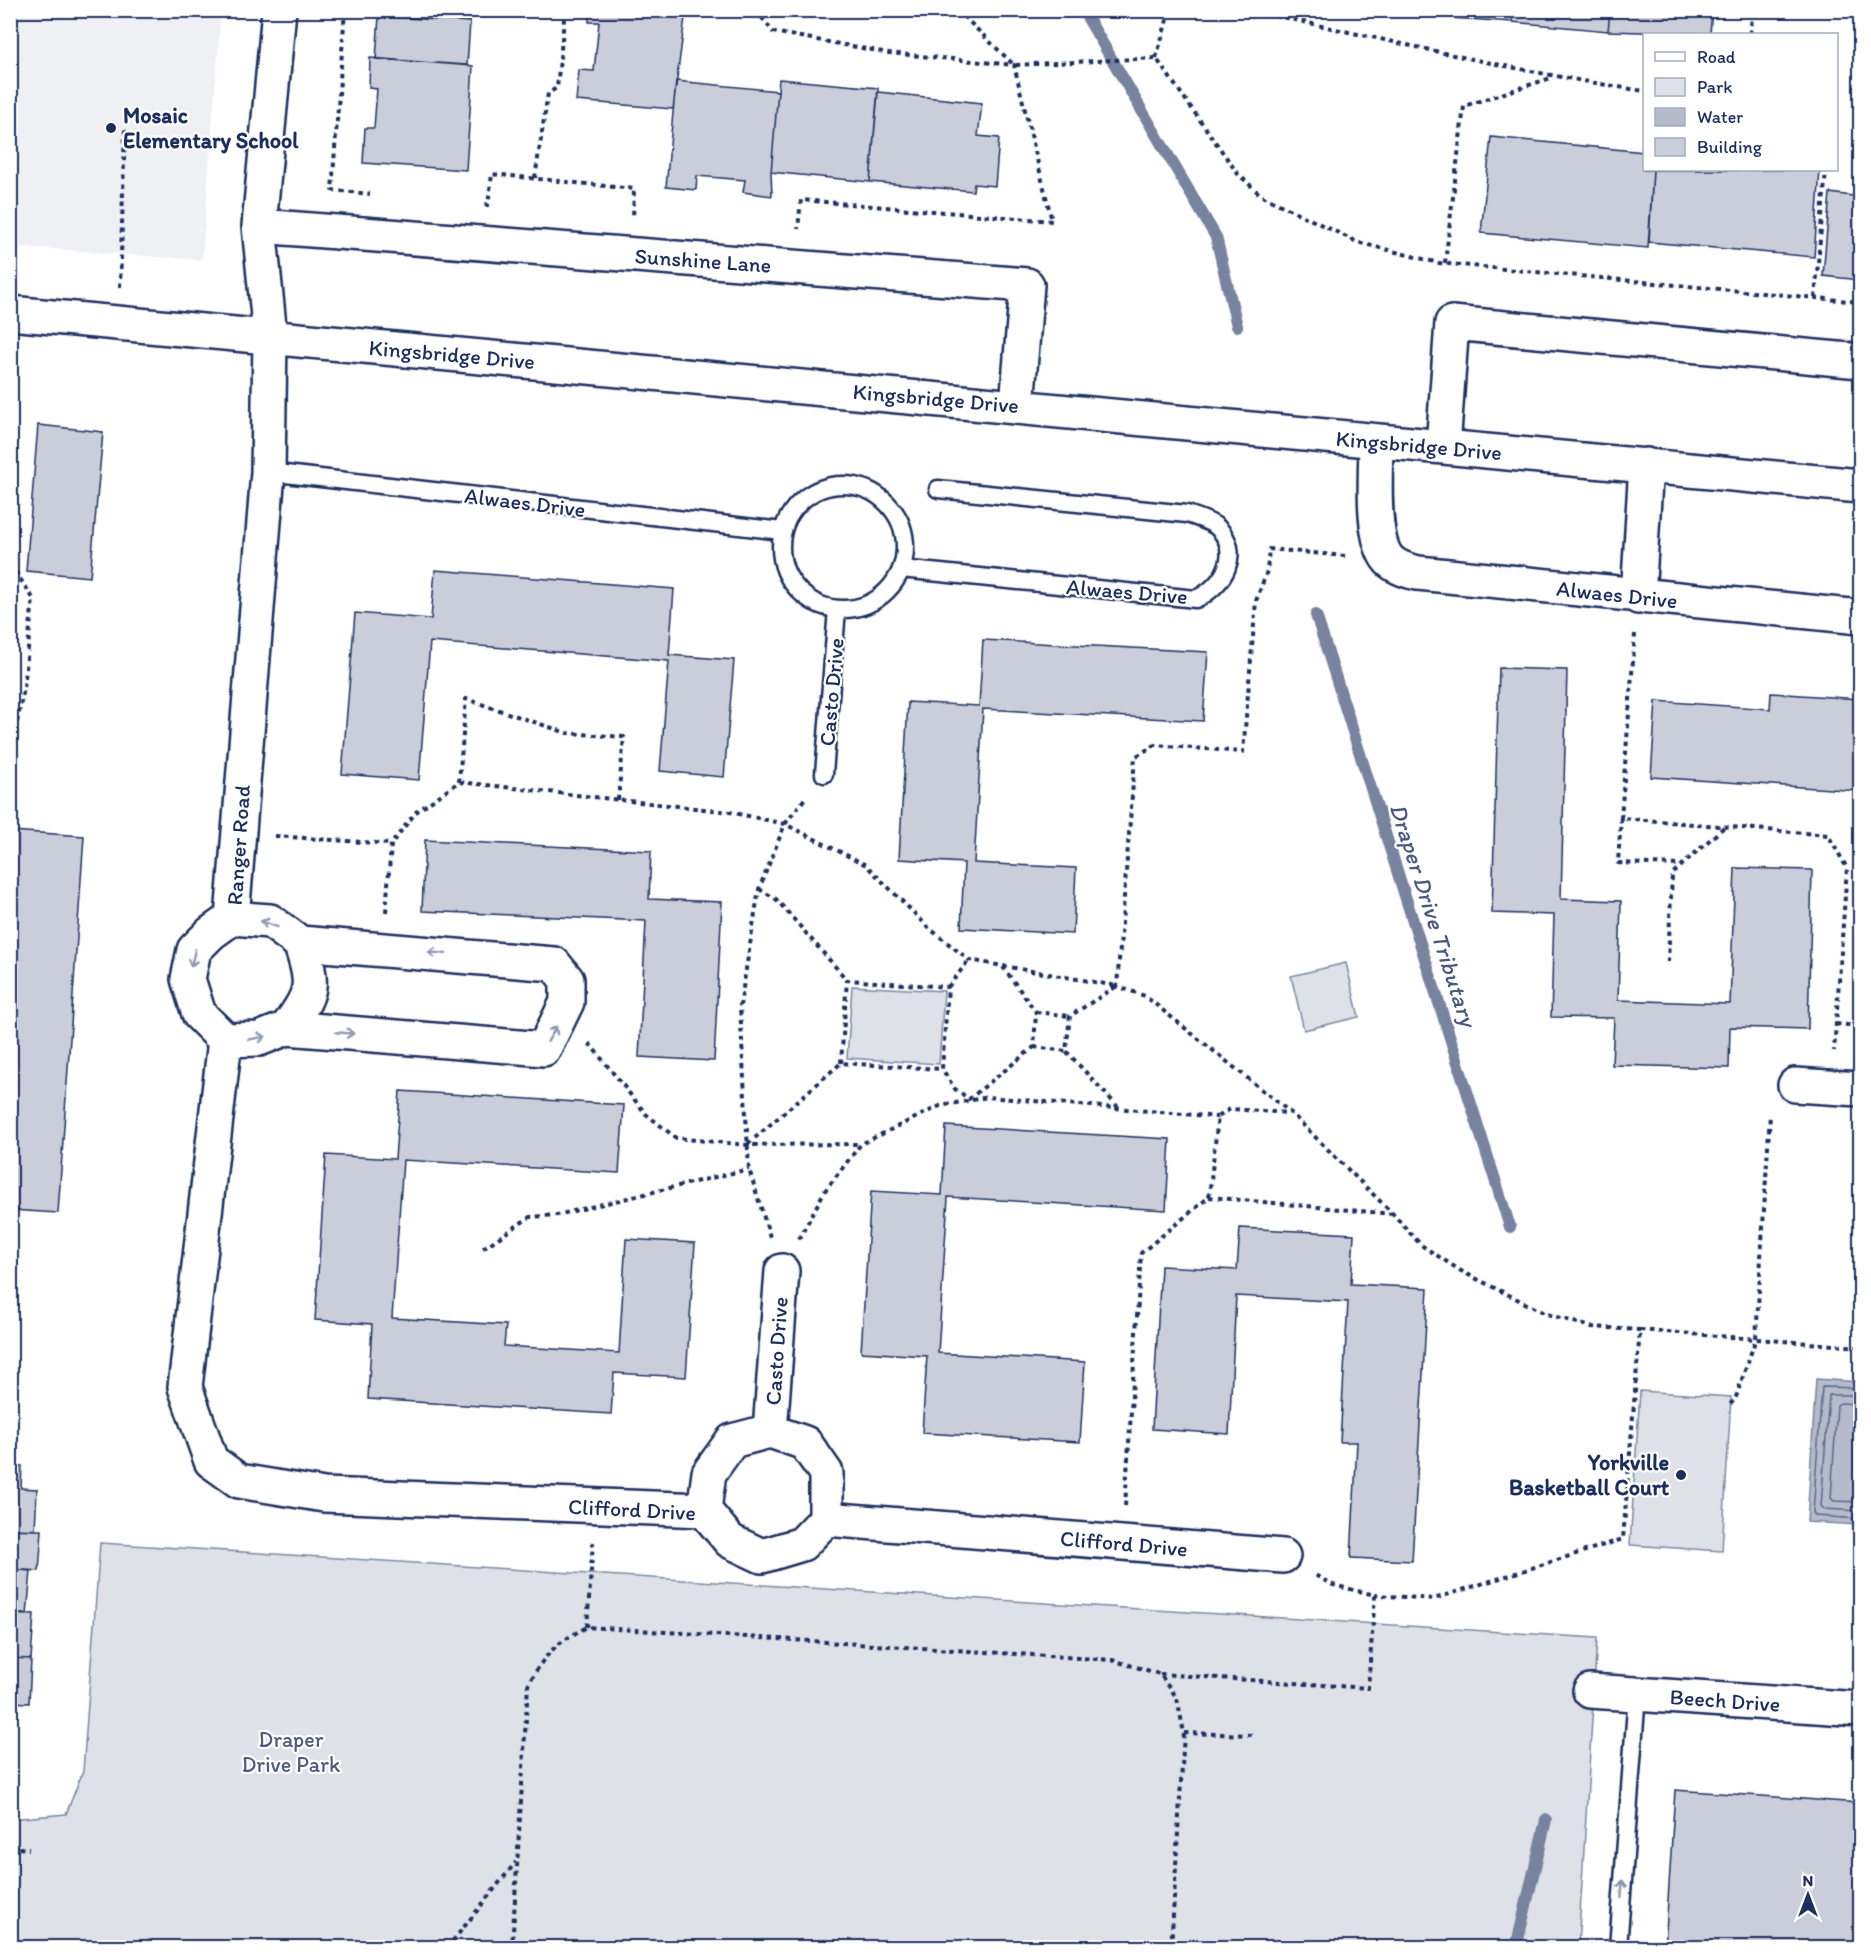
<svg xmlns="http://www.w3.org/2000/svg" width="1871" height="1958" viewBox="0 0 1871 1958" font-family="Itim,sans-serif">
	<rect width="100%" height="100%" fill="#fff"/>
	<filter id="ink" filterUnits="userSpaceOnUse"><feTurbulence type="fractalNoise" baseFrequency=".0167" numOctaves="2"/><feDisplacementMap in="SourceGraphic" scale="12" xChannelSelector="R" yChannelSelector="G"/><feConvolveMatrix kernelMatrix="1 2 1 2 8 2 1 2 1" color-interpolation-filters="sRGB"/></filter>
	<g filter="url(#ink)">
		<!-- built -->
		<path fill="#eff0f4" d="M10 11H221L202 260 11 246Z"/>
		<!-- green -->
		<path fill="#dee1e7" stroke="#7c88a2" stroke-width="1.5" d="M1346 963 1359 1017 1304 1030 1291 976Z
			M852 986 944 991 939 1064 847 1058Z
			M1640 1391 1731 1397 1722 1551 1630 1545Z
			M100 1543 1597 1638 1578 1947 11 1948V1819L66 1814 83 1771Z"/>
		<!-- water -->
		<path fill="#b5bbca" stroke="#77839f" stroke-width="1.5" d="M1816 1379 1860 1382V1525L1807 1522Z"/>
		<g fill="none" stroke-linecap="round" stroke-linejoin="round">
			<!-- shore -->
			<path stroke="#596789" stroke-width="1.5" d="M1860 1388 1822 1387 1813 1513 1816 1516 1860 1519
				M1860 1395H1829L1821 1506 1824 1509 1860 1511
				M1860 1404 1840 1403 1837 1405 1831 1498 1834 1501 1860 1502"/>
			<!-- stream -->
			<path stroke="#77839f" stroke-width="12" d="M1083 10 1216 237 1237 326
				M1316 615 1510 1227
				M1516 1948 1546 1820"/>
		</g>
		<!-- building -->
		<path fill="#caceda" stroke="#1b2f5e" stroke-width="1.5" d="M374 10H471L470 22 374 16Z
			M589 10H686L673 109 576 101 579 70 594 71 599 22H589Z
			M1405 10H1512V22L1405 15Z
			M1512 10H1610L1608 31 1512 22Z
			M1610 10H1712L1710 34 1608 31Z
			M379 16 470 22 467 65 376 59Z
			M370 58 473 66 466 170 363 163 365 128H374L377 89 369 88Z
			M779 79 878 88 870 182 771 172Z
			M676 81 778 91 771 172 772 196 743 192 745 180 697 176 696 190 666 187Z
			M878 92 982 103 978 136 999 138 995 186 974 184 973 191 870 182Z
			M1491 137 1644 152V170H1653L1648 248 1481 233Z
			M1653 170H1820L1814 257 1649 242Z
			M1830 193 1860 197V280L1823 276Z
			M38 425 103 432 90 577 26 571Z
			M435 570 674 589 669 655 734 660 724 777 660 771 669 661 430 642 419 780 342 774 355 613 431 619Z
			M983 640 1208 652 1203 721 983 709 974 863 1076 868 1073 934 961 928 964 863 899 859 908 702 979 706Z
			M1499 668 1567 670 1561 899 1621 901 1618 1000 1730 1004 1735 868 1812 870 1808 1029 1730 1027 1729 1068 1612 1065 1614 1018 1551 1017 1554 915 1492 913Z
			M1771 693 1860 699V791L1651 777 1656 701 1770 709Z
			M11 831 84 836 58 1213 10 1210Z
			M425 840 651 851 649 899 722 902 714 1061 639 1057 646 921 422 911Z
			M400 1091 624 1105 619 1173 403 1160 392 1318 506 1325 504 1346 619 1353 626 1239 695 1243 686 1377 614 1373 611 1414 368 1399 372 1324 315 1320 326 1155 395 1159Z
			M946 1126 1170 1139 1166 1210 948 1197 938 1353 1085 1362 1080 1442 922 1433 927 1356 861 1352 871 1191 942 1195Z
			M1240 1228 1354 1234 1351 1284 1428 1288 1412 1561 1351 1558 1357 1442H1340L1348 1302 1236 1296 1229 1434 1152 1429 1161 1266 1237 1270Z
			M10 1466H22L21 1488 37 1489 35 1530 10 1529Z
			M10 1529 42 1530 39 1571 10 1569Z
			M10 1569 31 1571 27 1615 10 1614Z
			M10 1614H34L31 1659 10 1658Z
			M10 1658 31 1659 29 1703 10 1702Z
			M1675 1790 1860 1803V1948H1665Z"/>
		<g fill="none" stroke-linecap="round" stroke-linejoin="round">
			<defs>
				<path id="service" d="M268 472 782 531
					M781 547a62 62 0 1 1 124 0a62 62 0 1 1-124 0Z
					M901 569 1196 599C1223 587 1244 552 1217 527 1210 521 1196 517 1187 514L938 489
					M824 774 837 609
					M1618 1948 1637 1694"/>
				<path id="minor" d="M259 226 1027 285 1017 405
					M10 313 1860 486
					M1376 441C1376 470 1370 539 1389 560 1396 567 1408 571 1418 573L1860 617
					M1443 447 1452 323 1860 361
					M1638 597 1646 465
					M232 918 268 472 270 336 259 226 279 10
					M287 1028C313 992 315 985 300 943
					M225 1040 185 1387 211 1461 239 1481 324 1495 704 1510 730 1541 762 1556 802 1544 826 1519 1283 1556
					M225 1040 259 1039 287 1028 544 1049 567 1002V980L554 964 300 943 270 921 232 918
					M225 1040 199 1014 188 979 194 950 211 933 232 918
					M1795 1085 1860 1089
					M770 1431 782 1271
					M704 1510 709 1473 732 1441 770 1431 805 1443 826 1473V1519
					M1590 1691 1860 1709"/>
			</defs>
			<!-- service casing -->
			<use href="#service" stroke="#1b2f5e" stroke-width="21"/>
			<!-- minor casing -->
			<use href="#minor" stroke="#1b2f5e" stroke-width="38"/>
			<!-- path -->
			<path stroke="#1b2f5e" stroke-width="4" stroke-dasharray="4.5 4.5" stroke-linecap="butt" d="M345 10 332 190 370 194
				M756 10 773 32 889 53 1014 65 1052 221 801 200 798 229
				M957 10 1014 65 1156 58 1238 174 1262 196 1357 242 1439 263 1860 302
				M1249 10C1380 38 1512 71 1644 91
				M1750 34 1753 10
				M1156 58 1170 10
				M535 178 548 93 557 88 565 10
				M485 204 488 205 492 174 634 189 633 218
				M1445 263 1464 106 1551 78
				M120 287 125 129
				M1815 298 1826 170
				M1345 556 1269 549 1267 571 1256 601 1243 752 1155 745 1135 757 1117 986 1145 996 1291 1113 1393 1214 1421 1245 1461 1271 1547 1314 1591 1327 1640 1330 1623 1539 1434 1599 1375 1595
				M10 564 33 598 24 688 10 756
				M1635 634 1621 818 1828 835 1847 868 1834 1051
				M459 782 466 699 567 733 624 737 618 800
				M1621 818 1618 863 1681 865
				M275 836 391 844
				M759 889 776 899 847 980 948 987 942 1069 955 1089 969 1099 1034 1047 1036 1012 1003 967
				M386 912 391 844 416 812 459 782 730 812 785 824 866 865 929 928 969 960 1117 986 1070 1016 1066 1051 1119 1108
				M1668 962 1672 874 1724 827
				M948 987 969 960
				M1036 1012 1070 1016
				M1836 1024 1860 1026
				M589 1043 646 1114 676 1138 748 1145 860 1144
				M1034 1047 1066 1051
				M841 1063 847 980
				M748 1144 841 1063 942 1069
				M1209 1197 1393 1214
				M770 1237 749 1169 740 1006 759 889 785 824 806 797
				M799 1239 824 1192 861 1144 940 1106 988 1097 1218 1117
				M483 1248 530 1217 557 1215 749 1169
				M1640 1330 1860 1347
				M1730 1404 1735 1400 1756 1338 1770 1114
				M1125 1506 1141 1253 1209 1197 1218 1117 1230 1109 1289 1113
				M587 1627 593 1542
				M1160 1674 1368 1688 1375 1595 1333 1585 1313 1574
				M1184 1733 1255 1735
				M10 1847 29 1849
				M447 1948 516 1862
				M512 1948 528 1685C546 1653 554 1644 587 1627L1112 1660 1160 1674 1177 1698 1184 1733 1171 1948"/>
			<!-- service -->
			<use href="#service" stroke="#fff" stroke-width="16"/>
			<!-- minor -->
			<use href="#minor" stroke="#fff" stroke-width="33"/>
		</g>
		<!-- one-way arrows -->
		<defs><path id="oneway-shaft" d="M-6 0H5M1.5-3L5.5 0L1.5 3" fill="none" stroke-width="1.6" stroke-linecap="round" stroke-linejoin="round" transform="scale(1.5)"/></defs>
		<g stroke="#8d97ae">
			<use href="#oneway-shaft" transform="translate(269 924) rotate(-160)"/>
			<use href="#oneway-shaft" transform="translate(437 953) rotate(-175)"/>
			<use href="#oneway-shaft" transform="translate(193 958) rotate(104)"/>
			<use href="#oneway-shaft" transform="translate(345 1033) rotate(5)"/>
			<use href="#oneway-shaft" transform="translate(552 1034) rotate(-60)"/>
			<use href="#oneway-shaft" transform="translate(257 1038) rotate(-10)"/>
			<use href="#oneway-shaft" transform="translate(1622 1889) rotate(-86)"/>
		</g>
	</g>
	<!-- markers -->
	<g fill="#1b2f5e" stroke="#fff" stroke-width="2">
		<circle cx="111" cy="128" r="6"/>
		<circle cx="1681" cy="1475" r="6"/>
	</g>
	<g text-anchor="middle" stroke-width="4.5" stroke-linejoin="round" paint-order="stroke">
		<!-- poi labels -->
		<g font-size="22" font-weight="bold" fill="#1b2f5e" stroke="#fff" text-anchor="start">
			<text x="123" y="123">Mosaic<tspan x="123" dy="25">Elementary School</tspan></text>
			<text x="1669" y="1470" text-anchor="end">Yorkville<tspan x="1669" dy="25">Basketball Court</tspan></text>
		</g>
		<!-- street labels -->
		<g font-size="22" fill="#1b2f5e" stroke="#fff">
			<text transform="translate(703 260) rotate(4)" y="8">Sunshine Lane</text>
			<text transform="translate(452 354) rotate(5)" y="8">Kingsbridge Drive</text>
			<text transform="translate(936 398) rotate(5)" y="8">Kingsbridge Drive</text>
			<text transform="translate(1419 445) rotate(5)" y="8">Kingsbridge Drive</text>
			<text transform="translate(525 502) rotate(7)" y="8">Alwaes Drive</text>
			<text transform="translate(1127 591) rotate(5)" y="8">Alwaes Drive</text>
			<text transform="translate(1617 594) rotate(6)" y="8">Alwaes Drive</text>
			<text transform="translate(831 692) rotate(-85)" y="8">Casto Drive</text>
			<text transform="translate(238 845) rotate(-86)" y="8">Ranger Road</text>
			<text transform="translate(776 1351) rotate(-86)" y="8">Casto Drive</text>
			<text transform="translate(632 1509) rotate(3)" y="8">Clifford Drive</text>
			<text transform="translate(1124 1543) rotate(5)" y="8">Clifford Drive</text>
			<text transform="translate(1725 1700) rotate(4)" y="8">Beech Drive</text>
		</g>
		<!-- park labels -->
		<g font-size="22" fill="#4c5c80" stroke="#fff">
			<text x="291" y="1747">Draper<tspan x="291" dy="25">Drive Park</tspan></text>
		</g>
		<!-- water labels -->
		<g font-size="24" font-style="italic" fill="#49597e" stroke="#fff">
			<text transform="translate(1433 915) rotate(72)" y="8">Draper Drive Tributary</text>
		</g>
	</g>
	<!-- margin -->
	<rect width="1871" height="1958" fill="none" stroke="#fff" stroke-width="36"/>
	<rect x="18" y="18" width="1835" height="1922" fill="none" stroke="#1b2f5e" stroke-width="2" filter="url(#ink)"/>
	<!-- legend -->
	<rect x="1643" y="33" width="195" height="138" fill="#ffffff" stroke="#a4acbf" stroke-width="1.5"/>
	<rect x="1655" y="52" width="30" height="9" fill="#ffffff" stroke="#a4acbf" stroke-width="1.5"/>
	<text x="1697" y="63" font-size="18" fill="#1b2f5e">Road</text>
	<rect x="1655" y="78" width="30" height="18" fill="#dee1e7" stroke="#a4acbf" stroke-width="1.5"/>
	<text x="1697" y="93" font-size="18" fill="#1b2f5e">Park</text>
	<rect x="1655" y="108" width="30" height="18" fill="#b5bbca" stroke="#a4acbf" stroke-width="1.5"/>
	<text x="1697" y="123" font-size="18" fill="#1b2f5e">Water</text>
	<rect x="1655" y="138" width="30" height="18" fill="#caceda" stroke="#a4acbf" stroke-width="1.5"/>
	<text x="1697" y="153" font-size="18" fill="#1b2f5e">Building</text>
	<!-- north arrow -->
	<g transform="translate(1808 1895)" stroke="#ffffff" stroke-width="4.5" paint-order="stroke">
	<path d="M0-4.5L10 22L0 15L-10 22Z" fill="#1b2f5e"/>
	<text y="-9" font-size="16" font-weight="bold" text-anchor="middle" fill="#1b2f5e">N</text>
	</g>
</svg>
